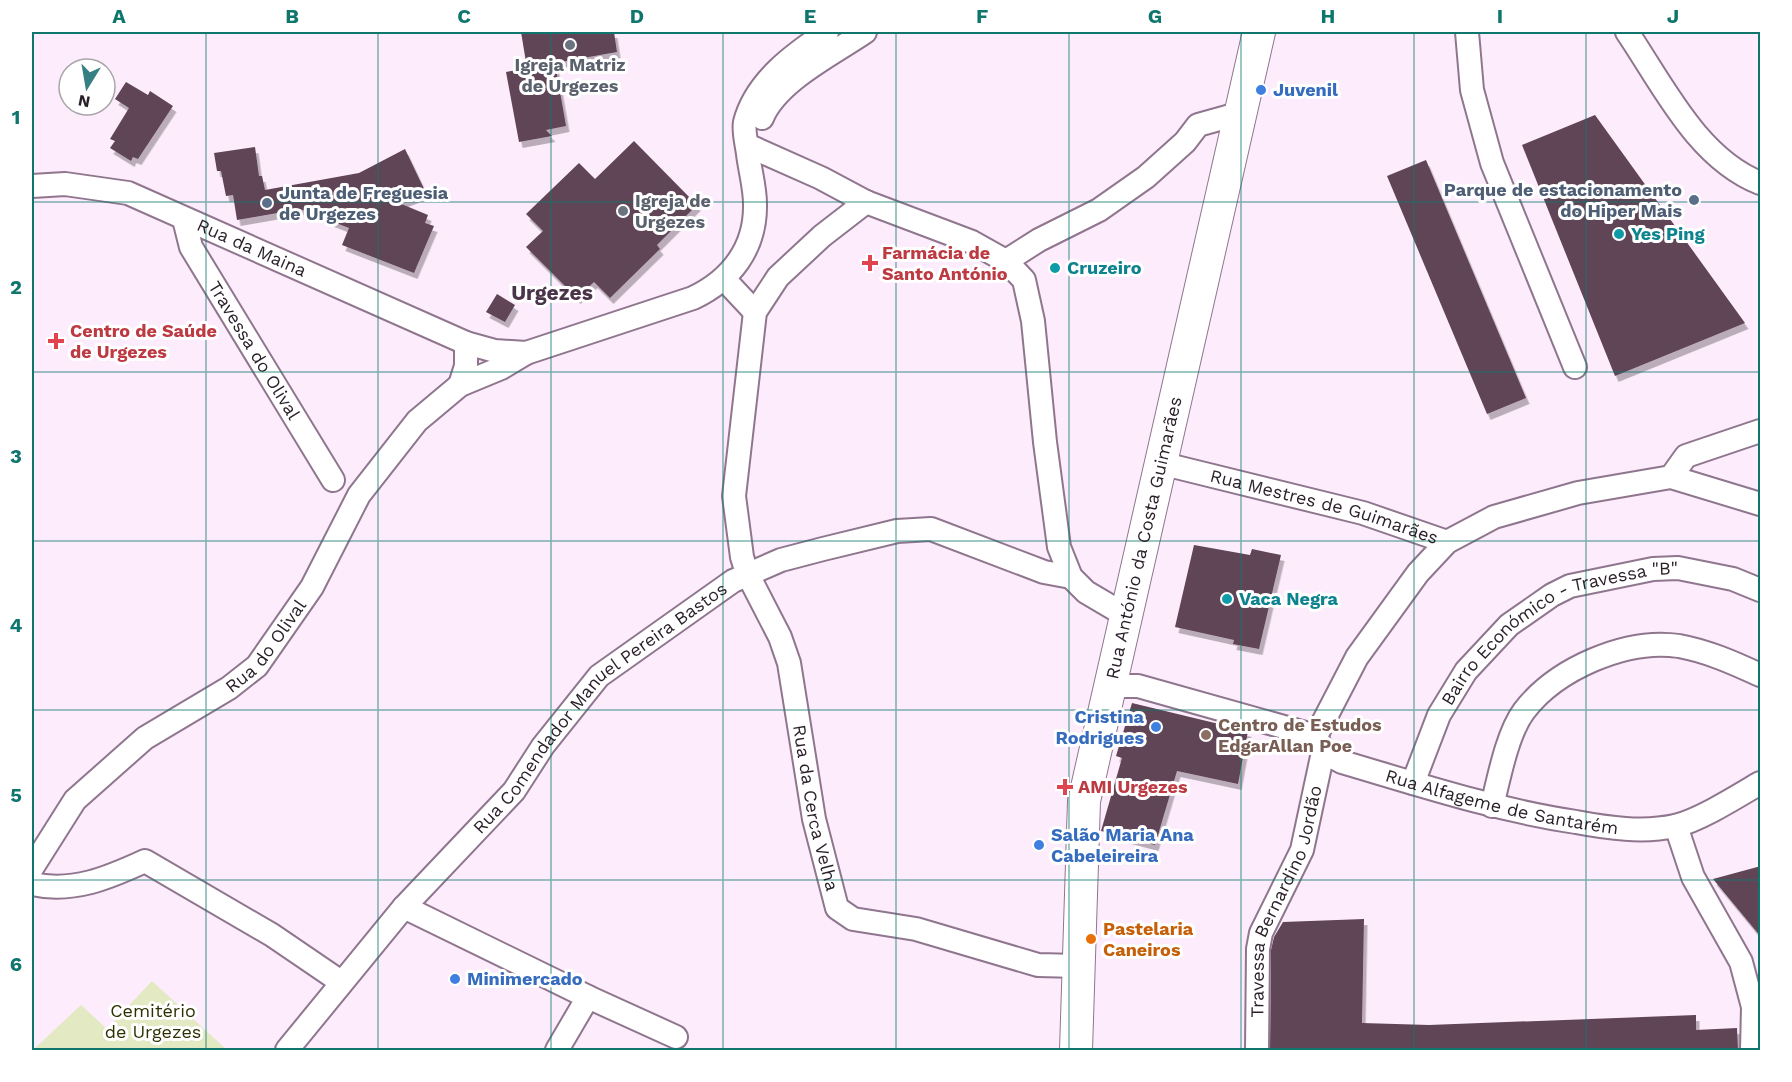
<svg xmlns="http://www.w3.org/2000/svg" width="1792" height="1082" viewBox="0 0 1792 1082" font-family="'Work Sans',sans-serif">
	<defs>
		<filter id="shadow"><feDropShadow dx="3.5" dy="6" stdDeviation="0" flood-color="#0004"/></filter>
	</defs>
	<rect width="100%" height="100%" fill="#fdecfc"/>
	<!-- green -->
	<path fill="#e3e9c2" d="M152 981 227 1050H33L81 1005 107 1029Z"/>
	<!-- building -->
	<path fill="#604456" filter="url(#shadow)" d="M521 32H614L617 52 555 63 566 126 546 130 552 136 519 142 506 72 527 68Z
		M126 82 148 95 150 91 173 106 138 159 133 157 131 161 110 148 115 141 110 139 129 108 115 99Z
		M1595 115 1745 323 1615 376 1522 145Z
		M634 141 697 205 657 245 660 249 610 298 594 282 577 298 526 247 543 231 526 214 579 163 595 179Z
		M255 147 259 176H262L265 190 359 173 405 149 426 193 399 203 428 215 425 223 434 226 414 273 342 245 349 228 300 209 237 220 233 195 226 196 221 171H217L214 153Z
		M1426 160 1526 398 1487 414 1387 176Z
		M497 294 515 305 505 322 486 312Z
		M1194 545 1250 555 1252 549 1281 555 1259 649 1233 644 1234 640 1175 627Z
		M1132 703 1248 731 1238 784 1177 771 1155 845 1101 831 1122 758 1116 756Z
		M1761 866V937L1713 879Z
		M1364 919 1362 1023 1429 1025 1696 1015V1030L1737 1028 1738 1050H1270L1271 950 1274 937 1283 922Z"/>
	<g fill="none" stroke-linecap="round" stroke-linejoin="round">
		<defs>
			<g id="street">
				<path d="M1467 32 1472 90 1492 163 1575 367"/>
				<path d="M1627 32C1663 85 1697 158 1760 183"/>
				<path d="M762 118C777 81 833 54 865 32"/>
				<path d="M747 145 821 178 866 202 972 242 1006 261 1024 280 1033 321 1045 442 1059 547 1071 577 1086 592 1125 615"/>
				<path id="s1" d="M32 186 65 184 128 193 466 343 495 351 526 353 693 298C731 280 756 248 755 204 755 187 750 171 748 154 747 145 743 131 745 122 756 81 794 54 827 32"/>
				<path id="s2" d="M866 202 822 236 778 277 755 312 734 496 742 557 747 573 780 637 789 663 814 819 837 908 853 919 916 929 1038 965 1078 966"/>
				<path id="s3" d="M184 219 191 247 333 480"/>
				<path d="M1006 261 1039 240 1099 210 1146 177 1185 142 1198 125 1241 113"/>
				<path d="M724 279 755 312"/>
				<path d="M460 385 466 366V343"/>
				<path id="s4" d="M1160 463 1363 513 1447 542"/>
				<path d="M1671 477 1686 456 1760 431"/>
				<path id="s5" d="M1110 686H1138L1316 736 1323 752 1342 762C1420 785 1496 810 1576 822 1608 828 1643 833 1675 826 1700 820 1738 796 1760 783"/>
				<path d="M1316 736 1357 657 1418 573 1447 542 1494 517 1578 493 1671 477 1760 504"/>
				<path id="s6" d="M1413 783 1439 715 1466 671 1509 625 1552 595 1570 586 1653 569 1678 568 1733 579 1760 590"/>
				<path d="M1492 806C1499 778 1507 734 1524 711 1556 669 1626 638 1679 646 1707 651 1734 663 1760 675"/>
				<path d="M1676 826 1693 877 1741 962 1753 1007 1752 1050"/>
				<path id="s7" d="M32 868 75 800 145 738 229 688 257 666 312 587 359 495 417 421 460 385 501 368 526 353"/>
				<path d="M32 884C73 893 108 878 145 861L272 935 341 982"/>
				<path d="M404 907 588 997 557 1050"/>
				<path d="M588 997 676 1037"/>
				<path id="s8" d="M287 1050 404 907 514 791 543 746 599 676 733 581 781 560 823 549 897 531 931 529 1044 572 1071 577"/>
				<path id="s9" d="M1257 1050 1258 949 1261 933 1302 850 1323 752"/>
			</g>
			<g id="secondary">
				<path id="s10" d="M1076 1050 1084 801 1259 32"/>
			</g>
		</defs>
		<!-- street casing -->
		<use href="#street" stroke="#8f768e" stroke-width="26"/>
		<!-- secondary casing -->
		<use href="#secondary" stroke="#8f768e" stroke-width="34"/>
		<!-- street -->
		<use href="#street" stroke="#fff" stroke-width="22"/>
		<!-- secondary -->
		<use href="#secondary" stroke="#fff" stroke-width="32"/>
	</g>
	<!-- grid -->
	<path fill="none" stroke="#0f766e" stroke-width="1.5" stroke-opacity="0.55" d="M206 32V1050M378 32V1050M551 32V1050M723 32V1050M896 32V1050M1069 32V1050M1241 32V1050M1414 32V1050M1586 32V1050M32 202H1760M32 372H1760M32 541H1760M32 710H1760M32 880H1760"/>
	<!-- markers -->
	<g fill="#6b7280" stroke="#fff" stroke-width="2">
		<circle cx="570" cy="45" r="6"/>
		<circle cx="623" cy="211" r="6"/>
	</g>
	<g fill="#3f7fe0" stroke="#fff" stroke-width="2">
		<circle cx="1261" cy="90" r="6"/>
		<circle cx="1156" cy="727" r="6"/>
		<circle cx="1039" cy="845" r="6"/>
		<circle cx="455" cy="979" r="6"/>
	</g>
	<g fill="#5c6f8a" stroke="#fff" stroke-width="2">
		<circle cx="1694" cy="200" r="6"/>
		<circle cx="267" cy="203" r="6"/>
	</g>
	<g fill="#0f9aa8" stroke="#fff" stroke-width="2">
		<circle cx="1619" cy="234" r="6"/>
		<circle cx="1055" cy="268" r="6"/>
		<circle cx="1227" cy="599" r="6"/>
	</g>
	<g fill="#e0444e" stroke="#fff" stroke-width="2">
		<path d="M867 254h6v6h6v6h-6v6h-6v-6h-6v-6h6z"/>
		<path d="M53 332h6v6h6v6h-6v6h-6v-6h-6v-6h6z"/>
		<path d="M1062 778h6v6h6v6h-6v6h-6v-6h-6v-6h6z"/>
	</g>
	<circle fill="#8d6e63" stroke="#fff" stroke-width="2" cx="1206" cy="735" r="6"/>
	<circle fill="#e8710a" stroke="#fff" stroke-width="2" cx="1091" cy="939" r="6"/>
	<g text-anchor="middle" stroke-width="6" stroke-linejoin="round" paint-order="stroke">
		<!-- worship labels -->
		<g font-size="18" font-weight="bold" fill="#5b616d" stroke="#fff">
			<text x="570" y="71">Igreja Matriz<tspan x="570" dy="21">de Urgezes</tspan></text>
			<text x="635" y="207" text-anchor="start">Igreja de<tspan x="635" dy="21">Urgezes</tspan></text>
		</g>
		<!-- shop labels -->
		<g font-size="18" font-weight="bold" fill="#366cbe" stroke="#fff" text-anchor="start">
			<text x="1273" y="96">Juvenil</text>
			<text x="1144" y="723" text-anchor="end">Cristina<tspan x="1144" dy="21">Rodrigues</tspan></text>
			<text x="1051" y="841">Salão Maria Ana<tspan x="1051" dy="21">Cabeleireira</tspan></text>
			<text x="467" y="985">Minimercado</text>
		</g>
		<!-- service labels -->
		<g font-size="18" font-weight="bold" fill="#4e5e75" stroke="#fff" text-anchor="end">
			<text x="1682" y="196">Parque de estacionamento<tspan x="1682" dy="21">do Hiper Mais</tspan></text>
			<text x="279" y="199" text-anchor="start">Junta de Freguesia<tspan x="279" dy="21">de Urgezes</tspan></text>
		</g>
		<!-- culture labels -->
		<g font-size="18" font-weight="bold" fill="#0d838f" stroke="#fff" text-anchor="start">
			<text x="1631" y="240">Yes Ping</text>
			<text x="1067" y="274">Cruzeiro</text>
			<text x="1239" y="605">Vaca Negra</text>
		</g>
		<!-- street labels -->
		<g font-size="18" fill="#291f28" stroke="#fff">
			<text dy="6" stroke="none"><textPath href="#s1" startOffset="232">Rua da Maina</textPath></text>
			<text dy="6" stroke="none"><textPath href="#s3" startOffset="150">Travessa do Olival</textPath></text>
			<text dy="6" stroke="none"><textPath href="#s4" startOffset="170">Rua Mestres de Guimarães</textPath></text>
			<text dy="6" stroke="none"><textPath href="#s10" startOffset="519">Rua António da Costa Guimarães</textPath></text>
			<text dy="6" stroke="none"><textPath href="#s6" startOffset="228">Bairro Económico - Travessa "B"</textPath></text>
			<text dy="6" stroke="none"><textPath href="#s7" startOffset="328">Rua do Olival</textPath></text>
			<text dy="6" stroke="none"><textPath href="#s8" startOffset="466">Rua Comendador Manuel Pereira Bastos</textPath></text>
			<text dy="6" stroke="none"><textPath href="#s5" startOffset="417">Rua Alfageme de Santarém</textPath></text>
			<text dy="6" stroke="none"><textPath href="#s2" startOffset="668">Rua da Cerca Velha</textPath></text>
			<text dy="6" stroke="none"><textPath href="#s9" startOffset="154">Travessa Bernardino Jordão</textPath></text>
		</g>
		<!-- health labels -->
		<g font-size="18" font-weight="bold" fill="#be3a42" stroke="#fff" text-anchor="start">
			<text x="882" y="259">Farmácia de<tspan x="882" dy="21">Santo António</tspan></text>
			<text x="70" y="337">Centro de Saúde<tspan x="70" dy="21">de Urgezes</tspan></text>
			<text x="1078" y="793">AMI Urgezes</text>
		</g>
		<!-- education labels -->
		<g font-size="18" font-weight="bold" fill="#785e54" stroke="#fff" text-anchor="start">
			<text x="1218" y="731">Centro de Estudos<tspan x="1218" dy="21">EdgarAllan Poe</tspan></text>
		</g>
		<!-- food labels -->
		<g font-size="18" font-weight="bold" fill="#c56008" stroke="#fff" text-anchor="start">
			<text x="1103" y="935">Pastelaria<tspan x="1103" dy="21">Caneiros</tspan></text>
		</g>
		<!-- park labels -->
		<g font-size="18" fill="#2d3100" stroke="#fff">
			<text x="153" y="1017">Cemitério<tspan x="153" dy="21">de Urgezes</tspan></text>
		</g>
		<!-- quarter labels -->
		<g font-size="21" font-weight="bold" fill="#4a3449" stroke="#fff">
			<text x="552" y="300">Urgezes</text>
		</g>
	</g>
	<!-- border -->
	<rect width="1792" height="1082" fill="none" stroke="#ffffff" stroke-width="66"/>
	<!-- north arrow -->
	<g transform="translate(87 87) rotate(191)"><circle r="28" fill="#ffffff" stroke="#a9a5a9" stroke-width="1.5"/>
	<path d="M0-4.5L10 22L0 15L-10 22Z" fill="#367f83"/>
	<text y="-9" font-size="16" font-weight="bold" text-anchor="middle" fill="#291f28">N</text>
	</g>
	<rect x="33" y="33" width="1726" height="1016" fill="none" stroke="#0f766e" stroke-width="2"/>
	<g font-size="20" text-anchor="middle" font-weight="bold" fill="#0f766e">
		<text x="119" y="23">A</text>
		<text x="292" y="23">B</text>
		<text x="464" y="23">C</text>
		<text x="637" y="23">D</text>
		<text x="810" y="23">E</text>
		<text x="982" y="23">F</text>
		<text x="1155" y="23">G</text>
		<text x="1328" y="23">H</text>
		<text x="1500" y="23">I</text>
		<text x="1673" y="23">J</text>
		<text x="16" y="124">1</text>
		<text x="16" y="294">2</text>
		<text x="16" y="463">3</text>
		<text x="16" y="632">4</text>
		<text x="16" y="802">5</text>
		<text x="16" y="971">6</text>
	</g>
</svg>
